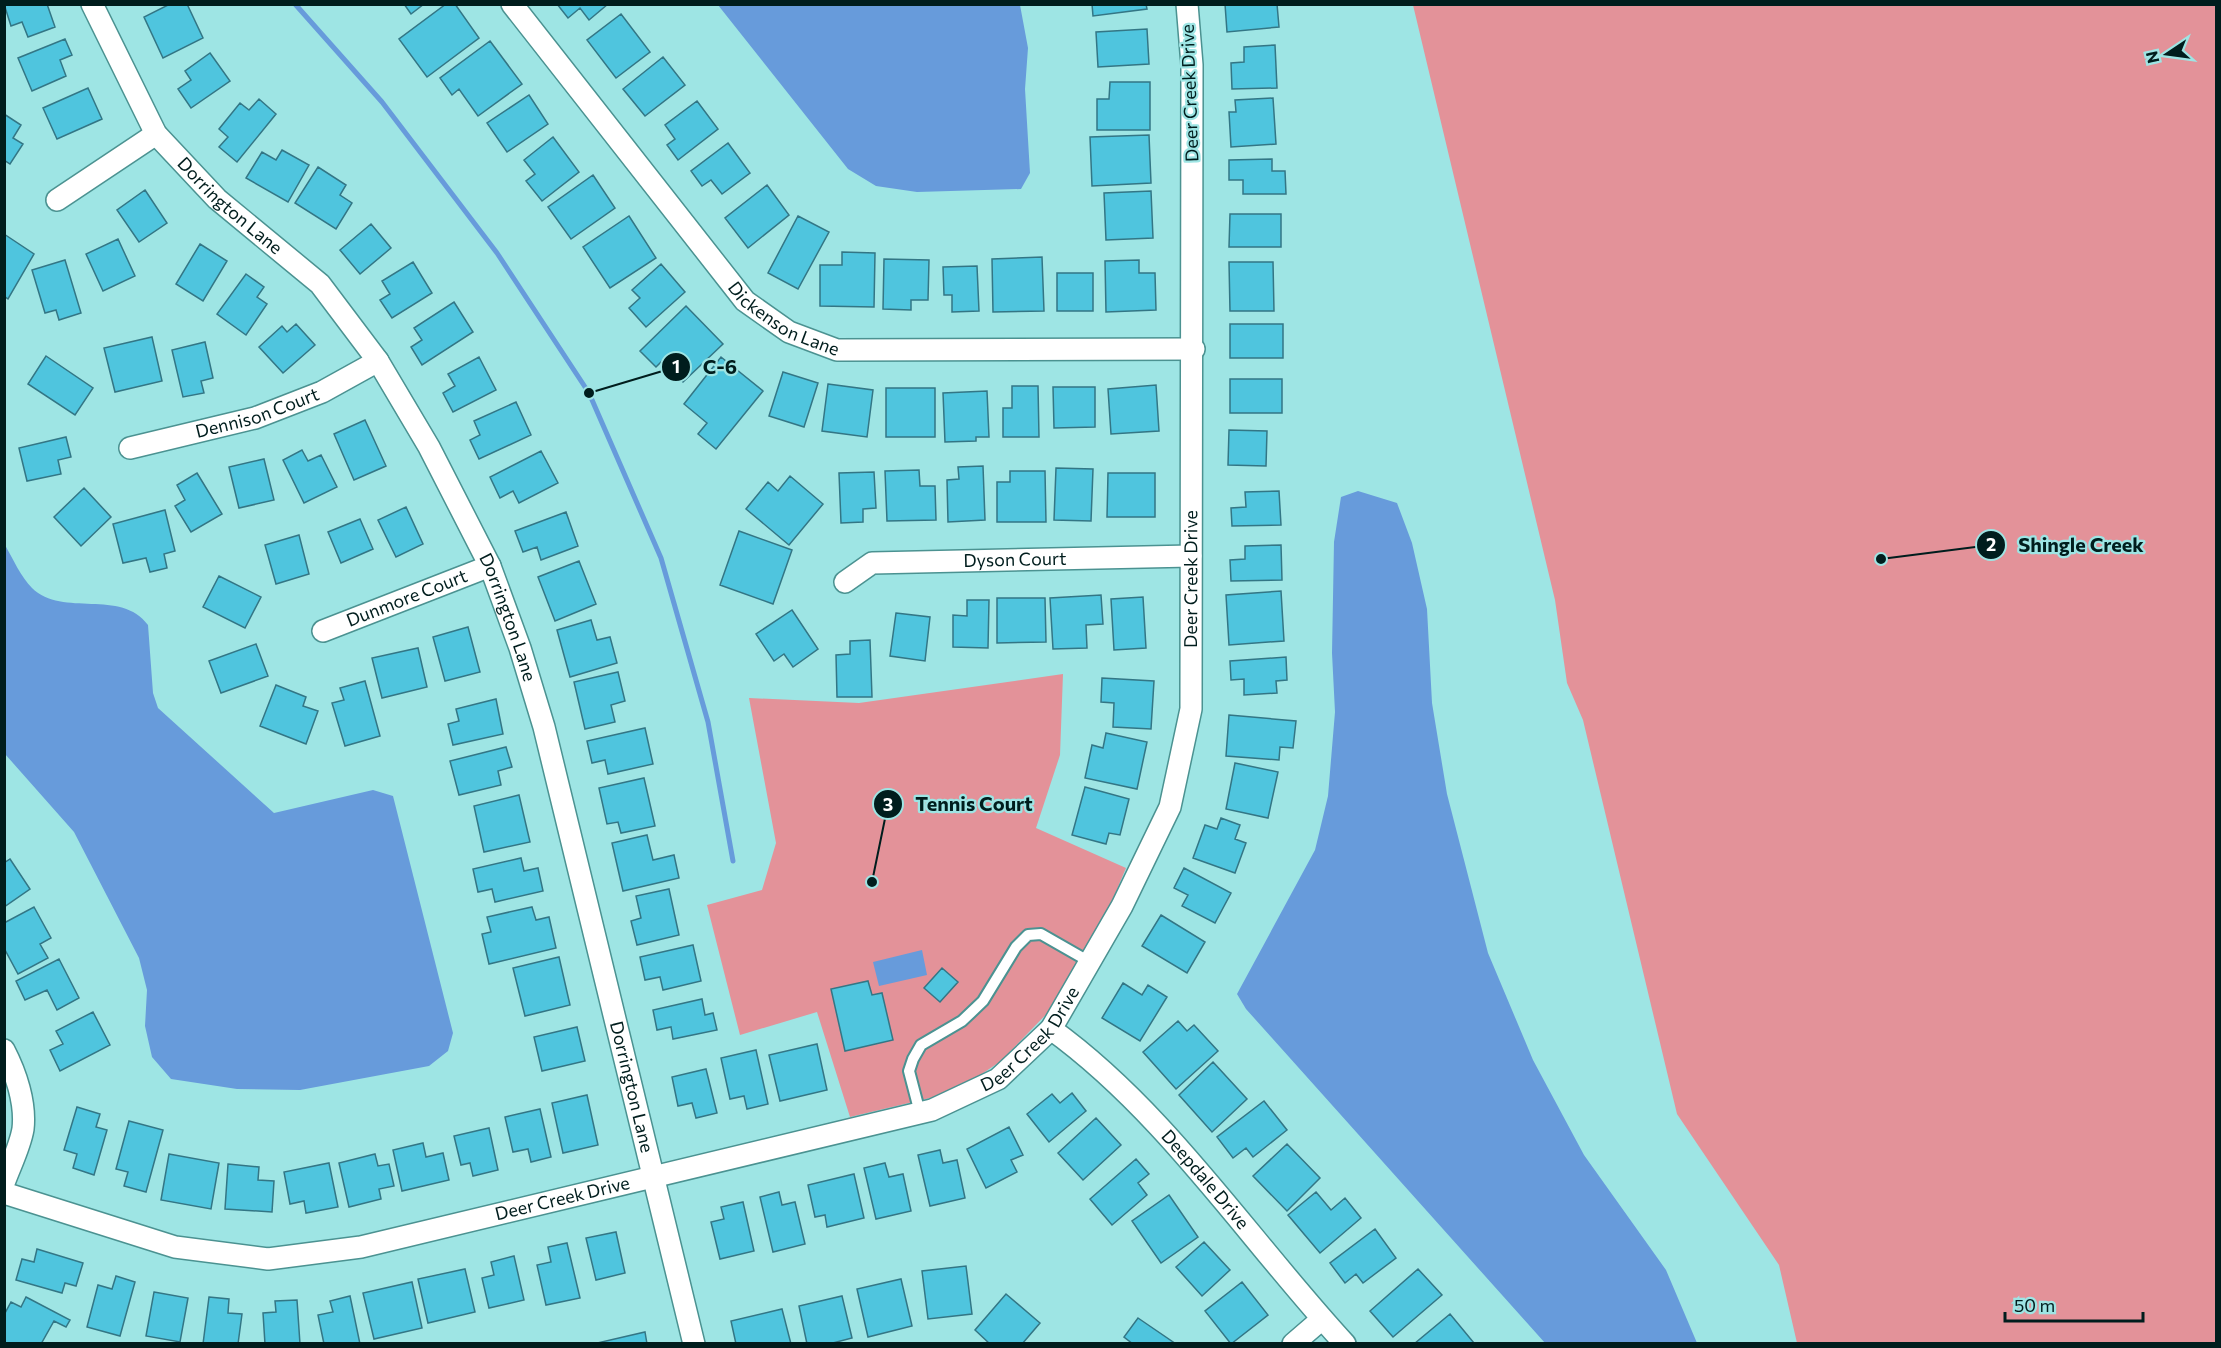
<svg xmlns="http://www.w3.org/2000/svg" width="2221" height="1348" viewBox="0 0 2221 1348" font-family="Commissioner,sans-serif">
	<rect width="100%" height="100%" fill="#9ee5e4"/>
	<!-- green -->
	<path fill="#e39299" d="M1413 5H2216V1343H1797L1779 1265 1677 1114 1583 720 1567 683 1555 600Z
		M1063 674 1060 755 1036 828 1126 868 1101 927 1059 1001 1001 1061 955 1092 850 1117 817 1012 740 1035 707 905 762 890 776 843 749 698 859 703Z"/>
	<!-- water -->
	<path fill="#679bdb" d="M718 5H1020L1028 48 1025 89 1030 173 1021 189 917 192 876 186 848 169Z
		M1358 491 1397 503 1412 543 1427 609 1432 703 1447 794 1488 953 1533 1060 1584 1155 1666 1270 1697 1343H1545L1246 1009 1237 994 1315 850 1328 796 1335 712 1332 653 1334 542 1341 497Z
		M5 545C13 559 21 577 32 588 63 618 121 588 148 625L153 693 158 708 274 813 373 790 393 796 453 1033 448 1051 429 1066 300 1090 237 1089 171 1079 152 1057 145 1026 147 990 139 958 74 832 5 754Z
		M922 950 927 975 879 986 873 962Z"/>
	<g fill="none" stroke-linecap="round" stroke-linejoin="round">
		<!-- stream -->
		<path stroke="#679bdb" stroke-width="5" d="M295 4 382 102 497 253 589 393 661 558 708 722 733 861"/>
	</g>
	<!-- building -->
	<path fill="#4fc5de" stroke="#337685" stroke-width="1.5" d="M4 4H47L55 27 28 37 22 22 11 26Z
		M170 4H187L203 38 163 58 144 17Z
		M404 4H424L411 14Z
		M446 4H455L479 38 427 77 399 39Z
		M557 4H608L589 20 580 8 568 18Z
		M1092 4H1146L1147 9 1093 16Z
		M1225 4H1277L1279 27 1227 32Z
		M621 14 650 52 616 78 587 40Z
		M1147 29 1149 64 1098 67 1096 32Z
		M65 39 72 55 60 60 66 76 32 91 18 58Z
		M490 41 522 84 478 116 459 89 452 95 440 78Z
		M1275 45 1277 88 1232 89 1231 63 1244 62V47Z
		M210 53 230 81 191 108 178 89 191 80 185 71Z
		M663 57 685 85 645 116 623 89Z
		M1110 82H1150V130H1097V99H1109Z
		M88 88 102 119 57 139 43 108Z
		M529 95 548 124 507 152 487 123Z
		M1273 98 1276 144 1231 147 1229 112H1236L1235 100Z
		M259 99 276 114 237 162 219 147 228 137 219 129 240 103 249 110Z
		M697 101 718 129 678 160 667 145 675 139 665 125Z
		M4 114 21 125 13 138 23 144 10 164 4 160Z
		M1149 135 1151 183 1092 186 1090 137Z
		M553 137 579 172 542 201 526 181 535 174 524 160Z
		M728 143 750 173 722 194 711 180 702 186 691 171Z
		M282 150 309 165 288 202 246 178 262 152 276 160Z
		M1272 159V171H1285L1286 194H1243V180H1229V160Z
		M318 167 346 185 340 195 352 203 336 229 295 203Z
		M593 175 615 208 571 239 548 207Z
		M767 185 789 215 748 248 725 218Z
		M145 190 167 223 139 242 117 210Z
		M1151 191 1153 238 1106 240 1104 193Z
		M1230 214H1281V247H1229Z
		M629 216 656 258 610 288 583 247Z
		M798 216 829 232 798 289 768 273Z
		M371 224 391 248 360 274 340 250Z
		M4 234 34 254 8 299 4 296Z
		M118 239 135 276 103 291 86 254Z
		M200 244 227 261 203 301 176 284Z
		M842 252 875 253 874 307 820 306V265H842Z
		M1042 257 1044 311 993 312 992 259Z
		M884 259 929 260 928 300H911V310L883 309Z
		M65 260 81 313 59 320 56 310 45 313 32 270Z
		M1139 260V273H1155L1156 310 1106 312 1105 261Z
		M413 262 432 293 392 318 380 300 390 294 382 281Z
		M1229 262H1273L1274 311H1230Z
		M661 264 685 292 646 327 629 308 640 298 632 290Z
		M977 266 979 311 952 312V295H944L943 267Z
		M1057 273H1093V311H1057Z
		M246 274 264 287 257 297 267 304 246 335 217 314Z
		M454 302 473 332 422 365 411 347 422 340 414 328Z
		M686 306 723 344 683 382 662 361 656 367 640 351Z
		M296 324 315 345 283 373 259 347 282 326 287 332Z
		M1230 324H1283V358H1230Z
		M152 337 162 381 115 392 104 348Z
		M205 342 213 378 201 381 204 393 183 397 172 350Z
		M46 356 93 388 75 415 28 384Z
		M479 357 496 390 453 412 443 393 455 386 448 374Z
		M721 357 763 391 716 449 698 434 707 423 684 404Z
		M783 372 818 383 804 427 769 416Z
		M1230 379H1282V413H1230Z
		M828 384 873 390 867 437 822 431Z
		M1156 385 1159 431 1111 434 1108 389Z
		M1012 386H1038L1039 437H1003V408H1012Z
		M1053 387H1095V427L1054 428Z
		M886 388H935V437H886Z
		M987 391 989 437H976V441L945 442 943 393Z
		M516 402 531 435 479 459 470 440 480 435 474 421Z
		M365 420 386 466 354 480 334 434Z
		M1229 430 1267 431 1266 466 1228 465Z
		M66 437 71 457 58 460 61 474 27 481 19 448Z
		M302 450 308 461 321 455 337 487 304 503 283 460Z
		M541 451 558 483 519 503 513 491 500 498 490 477Z
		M264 459 274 500 239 508 229 467Z
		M983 466 985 520 948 522 947 480 959 479 958 467Z
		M1056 468 1093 469 1091 521 1054 520Z
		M919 470 920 486H935L936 520 887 521 885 471Z
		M1010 471H1045L1046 522H997V482H1010Z
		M874 472 876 508 863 509V522L841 523 839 473Z
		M197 473 222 514 191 532 175 506 185 500 177 485Z
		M1108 473H1155V517H1107Z
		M790 476 823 504 789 545 746 509 768 482 778 491Z
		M84 488 111 517 81 546 54 517Z
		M1279 491 1281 525 1232 526 1231 508 1246 507 1245 492Z
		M406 507 423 544 396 557 378 520Z
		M165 510 175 551 164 554 167 568 150 572 146 558 123 563 113 524Z
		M566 512 578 546 541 560 537 547 523 552 515 531Z
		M360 519 373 549 341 563 328 532Z
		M739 531 792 550 773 604 720 585Z
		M299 535 309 574 276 584 265 545Z
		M1281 545 1282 580 1231 581 1230 560 1245 559V546Z
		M579 561 596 604 555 621 538 577Z
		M219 576 261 597 245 628 203 607Z
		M1281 591 1284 641 1229 645 1226 595Z
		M1101 595 1103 624 1086 625 1087 648 1053 649 1050 598Z
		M1143 597 1146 648 1114 650 1111 599Z
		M997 598H1045L1046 642 997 643Z
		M967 600H989L988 648 953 647V615L967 616Z
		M792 610 818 649 793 667 784 654 774 661 756 634Z
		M896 613 930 617 925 661 890 656Z
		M591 620 597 640 610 637 617 663 570 677 557 630Z
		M468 627 480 672 445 681 433 637Z
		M870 640 872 697H837L836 655 850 654V641Z
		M256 644 268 676 221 693 209 661Z
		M418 648 427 687 382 698 372 658Z
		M1286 657 1287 680 1276 681 1277 693 1244 695V679L1231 680 1230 661Z
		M618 672 625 701 611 705 615 722 585 729 574 682Z
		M1102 678 1154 681 1151 729 1113 727 1114 703 1101 702Z
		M365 681 380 736 345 746 332 703 344 700 340 688Z
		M276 685 306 697 303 706 318 711 306 744 260 726Z
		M496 699 503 734 453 745 448 724 459 721 456 709Z
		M1229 715 1296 721 1293 748 1280 747 1279 760 1226 756Z
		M645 728 653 764 608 774 605 760 592 763 587 741Z
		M1106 733 1147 742 1137 789 1085 778 1092 745 1103 748Z
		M506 747 512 767 498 771 501 785 459 795 450 761Z
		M1235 763 1278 772 1268 818 1226 809Z
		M644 778 655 826 621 833 618 822 607 824 599 788Z
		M1085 787 1129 799 1120 835 1109 833 1106 844 1072 835Z
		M519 795 530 842 484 852 474 806Z
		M1221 818 1240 825 1235 839 1246 843 1235 873 1193 858 1205 825 1217 829Z
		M647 835 653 860 674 855 679 878 623 891 612 843Z
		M521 858 524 871 538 868 543 891 495 902 492 889 478 892 473 869Z
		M10 859 30 889 4 907V863Z
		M1184 868 1231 893 1215 923 1182 906 1188 895 1174 888Z
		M669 889 679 935 637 945 631 921 641 918 636 896Z
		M34 907 51 938 40 944 48 958 18 974 4 948V923Z
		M532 907 536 920 549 917 556 948 489 964 482 934 491 932 487 917Z
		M1161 915 1205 942 1187 973 1142 946Z
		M693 945 701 981 663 990 660 977 645 980 640 957Z
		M559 957 570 1005 525 1016 513 968Z
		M59 959 79 998 57 1010 47 990 25 1000 16 981Z
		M942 968 958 982 940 1002 924 988Z
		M868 981 872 995 882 993 893 1040 845 1051 831 989Z
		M1123 983 1142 995 1148 985 1167 997 1140 1041 1102 1018Z
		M702 999 705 1015 713 1013 717 1030 673 1039 671 1027 657 1030 653 1010Z
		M93 1012 110 1045 60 1071 50 1050 63 1044 56 1031Z
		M1178 1021 1187 1031 1194 1025 1218 1051 1176 1089 1143 1052Z
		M577 1027 585 1061 542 1071 534 1037Z
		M817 1044 827 1090 780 1101 769 1055Z
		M756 1050 768 1104 747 1109 744 1096 730 1099 721 1058Z
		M1213 1062 1247 1099 1212 1132 1179 1095Z
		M706 1069 717 1113 696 1118 692 1103 678 1106 672 1077Z
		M1072 1093 1086 1111 1049 1142 1027 1114 1052 1094 1060 1103Z
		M587 1095 598 1145 563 1153 552 1103Z
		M1264 1101 1287 1130 1253 1157 1246 1148 1233 1158 1217 1137Z
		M77 1107 100 1114 96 1127 107 1130 94 1175 73 1168 77 1154 64 1150Z
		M540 1109 551 1157 531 1162 528 1149 513 1152 505 1117Z
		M1096 1118 1121 1145 1083 1180 1058 1153Z
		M129 1121 163 1130 146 1192 124 1186 128 1172 116 1169Z
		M1009 1127 1023 1155 1011 1160 1017 1172 986 1188 967 1149Z
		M489 1128 498 1170 473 1176 470 1163 461 1165 454 1136Z
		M423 1143 426 1157 443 1153 449 1180 402 1191 393 1150Z
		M1287 1144 1320 1178 1287 1211 1253 1176Z
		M940 1150 943 1163 957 1160 965 1198 930 1206 918 1155Z
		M169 1154 219 1163 211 1209 161 1200Z
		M375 1154 378 1166 389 1164 394 1186 379 1189 381 1199 349 1207 339 1163Z
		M1136 1159 1149 1174 1138 1183 1147 1195 1112 1225 1090 1199Z
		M329 1163 338 1207 306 1213 304 1201 290 1204 284 1172Z
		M885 1163 889 1177 903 1174 911 1211 876 1219 864 1168Z
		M228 1164 259 1167 258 1180 274 1181 272 1212 225 1209Z
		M854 1174 864 1218 827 1227 825 1215 815 1217 808 1185Z
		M779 1192 782 1205 795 1202 805 1244 773 1252 760 1197Z
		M1316 1192 1331 1210 1345 1198 1361 1218 1320 1253 1288 1215Z
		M1169 1195 1198 1237 1161 1263 1132 1221Z
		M743 1202 754 1251 720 1259 711 1222 724 1219 721 1207Z
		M1375 1229 1396 1258 1363 1283 1356 1274 1345 1283 1330 1263Z
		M616 1232 625 1273 596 1280 586 1238Z
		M1204 1242 1230 1270 1202 1296 1176 1267Z
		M567 1243 580 1298 546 1305 537 1265 551 1262 548 1247Z
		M37 1249 83 1263 76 1286 65 1283 62 1293 16 1280 22 1259 34 1262Z
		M514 1256 524 1300 489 1308 482 1278 494 1275 491 1262Z
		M966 1266 972 1314 928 1319 922 1271Z
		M465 1269 475 1312 428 1323 418 1279Z
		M1418 1269 1442 1295 1393 1337 1370 1311Z
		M116 1276 135 1282 120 1336 87 1327 98 1285 112 1289Z
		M901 1279 912 1326 868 1337 857 1289Z
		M412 1282 422 1328 374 1339 363 1293Z
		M1242 1282 1268 1315 1231 1344 1205 1311Z
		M154 1292 188 1298 180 1342 146 1336Z
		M1006 1294 1040 1323 1022 1344H990L975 1330Z
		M350 1296 360 1344H324L318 1315 333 1312 330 1301Z
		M842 1296 852 1338 829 1344H807L799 1306Z
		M26 1297 70 1320 66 1327 54 1321 41 1344H7L4 1342V1315L11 1302 21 1307Z
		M209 1297 229 1299 228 1313 242 1314 238 1344H203Z
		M297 1300 300 1344H265L263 1313 276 1312 275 1301Z
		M782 1309 791 1344H736L731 1321Z
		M1450 1314 1474 1343 1414 1344Z
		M1138 1318 1176 1344H1133L1124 1337Z
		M645 1332 647 1344H597V1343Z"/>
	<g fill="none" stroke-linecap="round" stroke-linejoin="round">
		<defs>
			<path id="lane" d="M920 1113 909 1071 913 1059 921 1045 962 1021 983 1001 1016 947 1028 935 1041 934 1090 962"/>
			<g id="street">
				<path id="s1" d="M92 4 156 134 217 199 320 284 378 361 429 447 490 566 520 648 544 727 694 1344"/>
				<path id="s2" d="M512 4 745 301 789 332 837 350 1194 349"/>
				<path d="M57 200 156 134"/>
				<path id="s3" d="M130 448 255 418 322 392 378 361"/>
				<path id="s4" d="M845 582 872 563 1191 556"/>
				<path id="s5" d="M323 631 490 566"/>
				<path id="s6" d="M1051 1029C1165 1111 1249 1240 1345 1344"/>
				<path d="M4 1050C16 1073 26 1103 23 1129 20 1147 10 1166 4 1183"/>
				<path id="s7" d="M4 1193 175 1247 268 1259 361 1247 932 1110 998 1079 1051 1029 1122 906 1170 807 1191 709 1192 65 1187 4"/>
				<path d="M1293 1344 1322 1319"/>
			</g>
		</defs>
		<!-- lane casing -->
		<use href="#lane" stroke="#4b9291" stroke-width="14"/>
		<!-- street casing -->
		<use href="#street" stroke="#4b9291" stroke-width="24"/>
		<!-- lane -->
		<use href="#lane" stroke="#fff" stroke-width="10"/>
		<!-- street -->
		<use href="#street" stroke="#fff" stroke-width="21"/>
	</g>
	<g text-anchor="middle" stroke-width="4.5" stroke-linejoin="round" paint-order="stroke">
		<!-- street labels -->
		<g font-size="18" fill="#001d1d" stroke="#9ee5e4">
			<text transform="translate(1190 93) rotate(-92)" y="6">Deer Creek Drive</text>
			<text dy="6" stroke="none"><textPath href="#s1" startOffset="248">Dorrington Lane</textPath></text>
			<text dy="6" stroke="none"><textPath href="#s2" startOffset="420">Dickenson Lane</textPath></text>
			<text dy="6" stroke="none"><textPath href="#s3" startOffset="132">Dennison Court</textPath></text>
			<text dy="6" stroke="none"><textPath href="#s4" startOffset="176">Dyson Court</textPath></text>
			<text dy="6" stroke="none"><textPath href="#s7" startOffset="1582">Deer Creek Drive</textPath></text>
			<text dy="6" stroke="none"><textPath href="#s5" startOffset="90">Dunmore Court</textPath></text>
			<text dy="6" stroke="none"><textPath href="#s1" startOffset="752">Dorrington Lane</textPath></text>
			<text dy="6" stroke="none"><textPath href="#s7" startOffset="1078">Deer Creek Drive</textPath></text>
			<text dy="6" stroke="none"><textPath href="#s1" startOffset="1238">Dorrington Lane</textPath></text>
			<text dy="6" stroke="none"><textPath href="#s6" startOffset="216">Deepdale Drive</textPath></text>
			<text dy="6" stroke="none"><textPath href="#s7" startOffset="574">Deer Creek Drive</textPath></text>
		</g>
	</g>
	<!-- callouts -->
	<path fill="none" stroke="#001d1d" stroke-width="2" d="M589 393L676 367M1881 559L1991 545M872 882L888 804"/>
	<g fill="#001d1d" stroke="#9ee5e4" stroke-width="2">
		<circle cx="589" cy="393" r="6"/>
		<circle cx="1881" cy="559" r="6"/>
		<circle cx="872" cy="882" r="6"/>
		<circle cx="676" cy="367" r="15"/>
		<circle cx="1991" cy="545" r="15"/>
		<circle cx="888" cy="804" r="15"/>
	</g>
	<g font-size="18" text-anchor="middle" font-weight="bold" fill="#fff">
		<text x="676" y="373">1</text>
		<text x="1991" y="551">2</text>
		<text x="888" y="811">3</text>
	</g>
	<g font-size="20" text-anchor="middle" font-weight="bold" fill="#001d1d" stroke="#9ee5e4" stroke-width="4.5" stroke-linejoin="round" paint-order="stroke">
		<text x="720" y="374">C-6</text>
		<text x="2081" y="552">Shingle Creek</text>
		<text x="974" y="811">Tennis Court</text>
	</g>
	<!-- border -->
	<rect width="2221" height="1348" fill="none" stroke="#001d1d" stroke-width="12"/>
	<!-- north arrow -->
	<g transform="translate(2167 54) rotate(257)" stroke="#9ee5e4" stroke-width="4.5" paint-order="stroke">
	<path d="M0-4.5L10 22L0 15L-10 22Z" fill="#001d1d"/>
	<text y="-9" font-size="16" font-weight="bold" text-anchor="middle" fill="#001d1d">N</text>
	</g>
	<!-- scale -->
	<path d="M2005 1312v9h138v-9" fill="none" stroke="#001d1d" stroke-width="3"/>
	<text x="2014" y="1312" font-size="18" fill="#001d1d" stroke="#9ee5e4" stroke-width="4.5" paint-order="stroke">50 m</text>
</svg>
